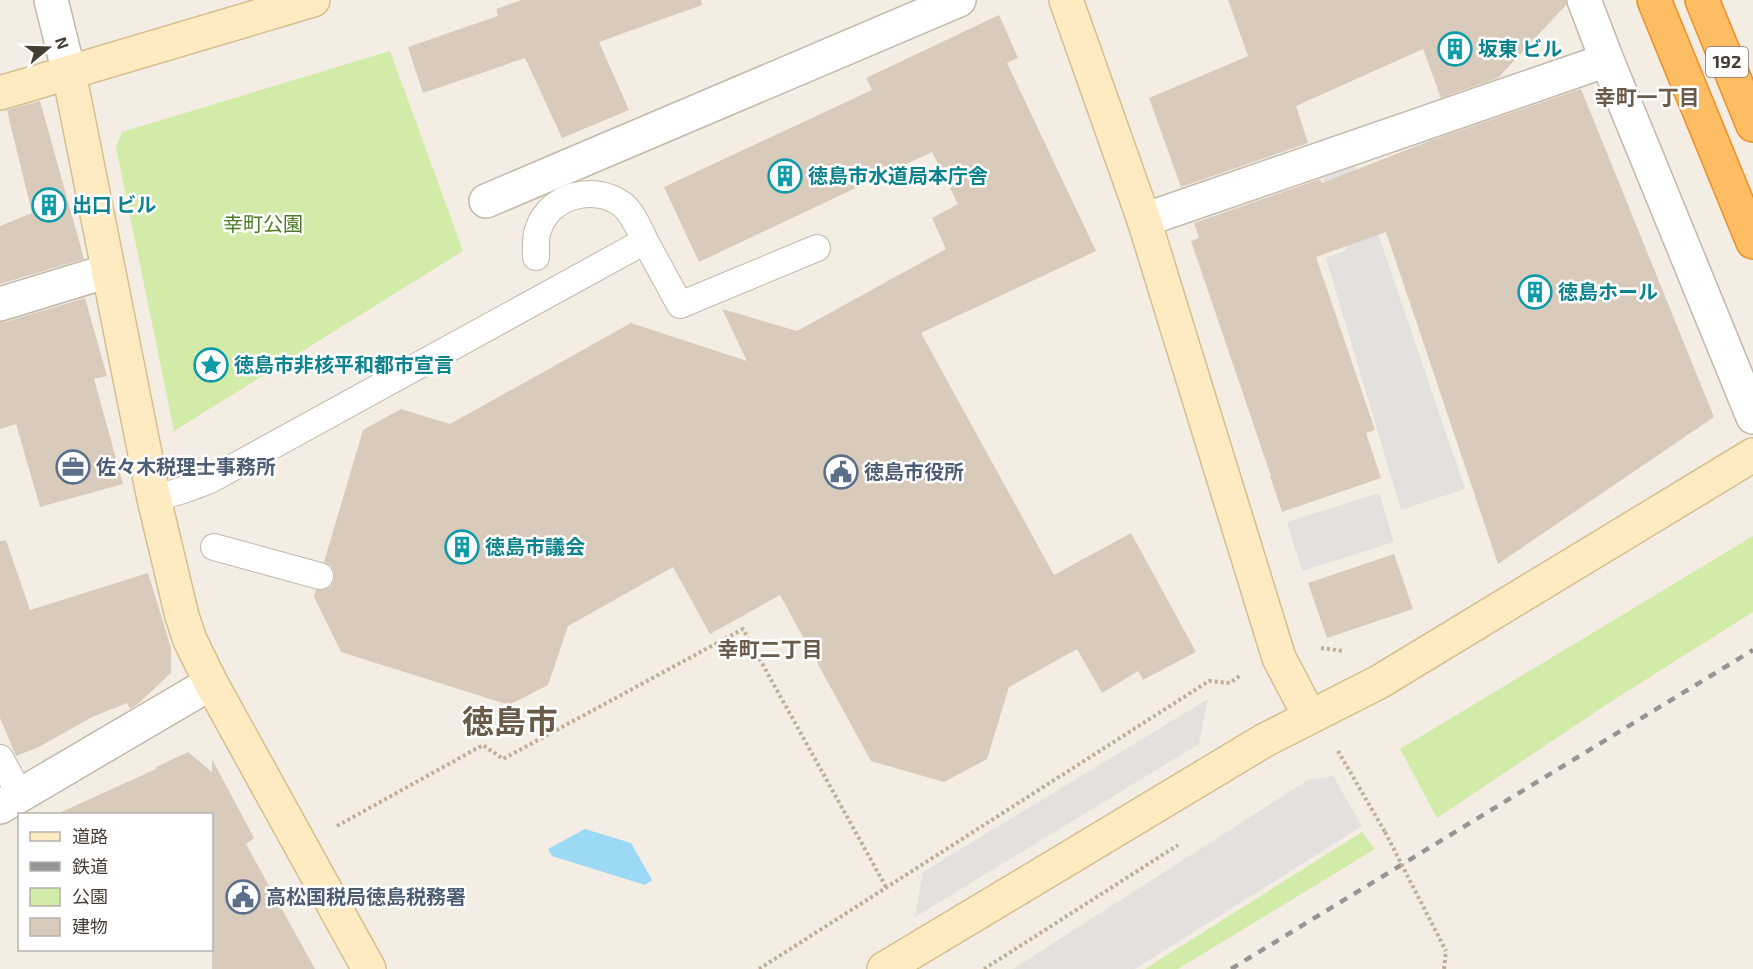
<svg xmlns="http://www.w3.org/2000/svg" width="1753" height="969" viewBox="0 0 1753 969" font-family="'Exo 2','Noto Sans JP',sans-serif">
	<rect width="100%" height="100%" fill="#f3ede4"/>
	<!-- green -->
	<path fill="#d3eba9" d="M390 51 463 251 174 431 116 147 122 132Z
		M1753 536V612L1615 699 1437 818 1400 749Z
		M1362 832 1375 849 1178 969H1145Z"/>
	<!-- parking -->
	<path fill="#e4e0dd" d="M1355 166 1465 489 1401 510 1326 258 1347 250 1323 177Z
		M1379 493 1394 542 1302 571 1287 522Z
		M1208 699 1199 744 915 917 923 872Z
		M1333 776 1362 826 1135 969H1013L1308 780Z"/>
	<!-- water -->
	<path fill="#9bd9f5" d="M585 829 631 843 652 880 645 885 552 856 548 849Z"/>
	<!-- building -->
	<path fill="#d9cbbc" d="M522 0H701L702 5 599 42 629 110 562 138 525 58 423 93 408 47 498 16 496 9Z
		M1228 0H1566V5L1498 78 1441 98 1423 49 1296 106 1308 143 1181 187 1149 98 1248 56Z
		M999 15 1018 58 1007 63 1096 251 921 333 1054 575 1131 533 1196 652 1143 680 1138 671 1102 693 1077 649 1009 687 987 759 944 782 871 761 780 595 710 634 673 567 568 626 548 685 509 705 341 652 314 597 316 590H324L331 586 334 580V572L331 566 324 562 363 430 401 409 450 424 631 323 747 361 722 309 797 331 946 249 932 218 958 204 932 152 699 262 664 187 872 90 866 78Z
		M1581 89 1714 417 1498 564 1386 232 1316 257 1375 430 1366 433 1381 478 1282 512 1270 476H1271L1191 241 1199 238 1194 223 1320 179 1322 183 1432 140Z
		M40 101 84 259 0 284V226L32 213 7 110Z
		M85 298 107 376 94 379 123 484 40 507 16 424 0 429V322H5Z
		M6 540 30 610 148 573 171 648V673L139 703 130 709 127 703 92 717 39 747 16 756 0 718V541Z
		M1394 554 1413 609 1327 638 1308 583Z
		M188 752 212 772V759L254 838 246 844 315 969H212V814H57L156 769V767Z"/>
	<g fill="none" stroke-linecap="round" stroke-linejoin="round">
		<defs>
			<path id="lane" d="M536 257C536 248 535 238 538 230 549 195 595 183 623 205 633 214 639 228 645 241
				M154 499 183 490 210 480 645 241 680 305 817 248
				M214 547 320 576
				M0 758 21 796"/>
			<path id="street" d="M51 0 69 73
				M1584 0 1607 60 1753 417
				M486 201 959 0
				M1144 220 1607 60
				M0 304 108 271
				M0 807 211 683"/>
			<path id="secondary" d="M1066 0 1144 220 1279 658 1310 717
				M69 73 154 499 182 616 190 640 211 683 369 969
				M0 93 313 0
				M884 969 1265 740 1379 682 1753 455"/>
			<path id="highway" d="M1654 0 1753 242
				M1702 0 1753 125"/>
		</defs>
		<!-- lane casing -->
		<use href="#lane" stroke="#c2b7a9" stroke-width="28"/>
		<!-- street casing -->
		<use href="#street" stroke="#c2b7a9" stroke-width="36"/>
		<!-- secondary casing -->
		<use href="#secondary" stroke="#d6be90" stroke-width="36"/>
		<!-- highway casing -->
		<use href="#highway" stroke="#e89029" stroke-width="36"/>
		<!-- path -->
		<path stroke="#c2ae96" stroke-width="4" stroke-dasharray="3 3" stroke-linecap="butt" d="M1321 648 1343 651
			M1338 751 1385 832
			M337 826 483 745 503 759 743 629 886 887
			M759 969 1209 681 1230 683 1241 675
			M984 969 1178 845
			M1444 969 1446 951"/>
		<!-- lane -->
		<use href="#lane" stroke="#fff" stroke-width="26"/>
		<!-- street -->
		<use href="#street" stroke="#fff" stroke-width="33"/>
		<!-- secondary -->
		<use href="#secondary" stroke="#ffebc2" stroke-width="33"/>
		<!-- highway -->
		<use href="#highway" stroke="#ffbd63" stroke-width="33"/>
		<!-- rail -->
		<path stroke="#959595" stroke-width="4.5" stroke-dasharray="8 8" stroke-linecap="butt" d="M1231 969 1753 650"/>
		<!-- path-bridge -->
		<path stroke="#c2ae96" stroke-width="4" stroke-dasharray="3 3" stroke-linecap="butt" d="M1385 832 1446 951"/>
	</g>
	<!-- icons -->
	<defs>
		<symbol id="building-ring" viewBox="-11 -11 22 22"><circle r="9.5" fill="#fff" stroke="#0f9aa8" stroke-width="1.5"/><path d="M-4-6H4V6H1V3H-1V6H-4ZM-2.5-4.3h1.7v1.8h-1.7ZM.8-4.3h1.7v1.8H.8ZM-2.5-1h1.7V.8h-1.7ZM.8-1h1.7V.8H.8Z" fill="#0f9aa8"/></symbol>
		<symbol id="sight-ring" viewBox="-11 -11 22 22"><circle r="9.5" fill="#fff" stroke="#0f9aa8" stroke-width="1.5"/><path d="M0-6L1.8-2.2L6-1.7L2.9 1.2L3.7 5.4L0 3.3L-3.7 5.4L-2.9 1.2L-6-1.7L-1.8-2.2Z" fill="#0f9aa8"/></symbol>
		<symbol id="office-ring" viewBox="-11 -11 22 22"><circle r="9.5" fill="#fff" stroke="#5c6f8a" stroke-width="1.5"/><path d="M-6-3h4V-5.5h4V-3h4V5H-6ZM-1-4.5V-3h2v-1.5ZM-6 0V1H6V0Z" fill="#5c6f8a"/></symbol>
		<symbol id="civic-ring" viewBox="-11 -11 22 22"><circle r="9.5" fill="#fff" stroke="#5c6f8a" stroke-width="1.5"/><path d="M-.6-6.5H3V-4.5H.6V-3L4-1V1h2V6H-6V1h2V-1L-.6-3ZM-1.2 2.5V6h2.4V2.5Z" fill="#5c6f8a"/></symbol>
	</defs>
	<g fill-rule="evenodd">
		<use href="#building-ring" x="1436" y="30" width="38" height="38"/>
		<use href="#building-ring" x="766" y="157" width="38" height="38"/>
		<use href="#building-ring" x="30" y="186" width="38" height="38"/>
		<use href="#building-ring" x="1516" y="273" width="38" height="38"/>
		<use href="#sight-ring" x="192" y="346" width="38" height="38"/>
		<use href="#office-ring" x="54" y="448" width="38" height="38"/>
		<use href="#civic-ring" x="822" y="453" width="38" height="38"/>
		<use href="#building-ring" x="443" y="528" width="38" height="38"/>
		<use href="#civic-ring" x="224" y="878" width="38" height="38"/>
	</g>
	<g text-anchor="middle" stroke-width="5" stroke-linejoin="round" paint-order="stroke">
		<!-- shield labels -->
		<rect fill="#fff" stroke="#7e7770" stroke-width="1.5" x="1706" y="47" width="42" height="30" rx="4.5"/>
		<g font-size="18" font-weight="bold" fill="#463d33">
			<text x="1727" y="68">192</text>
		</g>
		<!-- culture labels -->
		<g font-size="20" font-weight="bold" fill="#0d838f" stroke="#fff" text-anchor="start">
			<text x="1478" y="56">坂東 ビル</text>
			<text x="808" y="183">徳島市水道局本庁舎</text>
			<text x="72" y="212">出口 ビル</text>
			<text x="1558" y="299">徳島ホール</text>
			<text x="234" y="372">徳島市非核平和都市宣言</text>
			<text x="485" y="554">徳島市議会</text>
		</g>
		<!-- park labels -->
		<g font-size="20" fill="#4d7b23" stroke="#fff">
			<text x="263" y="231">幸町公園</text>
		</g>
		<!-- service labels -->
		<g font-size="20" font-weight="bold" fill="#4e5e75" stroke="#fff" text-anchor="start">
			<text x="96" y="474">佐々木税理士事務所</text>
			<text x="864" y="479">徳島市役所</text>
			<text x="266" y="904">高松国税局徳島税務署</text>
		</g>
		<!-- neighbourhood labels -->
		<g font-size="21" font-weight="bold" fill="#695a4a" stroke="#fff">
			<text x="1647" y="105">幸町一丁目</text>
			<text x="770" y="657">幸町二丁目</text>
		</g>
		<!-- town labels -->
		<g font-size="32" font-weight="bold" fill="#695a4a" stroke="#fff">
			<text x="510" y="733">徳島市</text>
		</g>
	</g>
	<!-- legend -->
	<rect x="18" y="813" width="195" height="138" fill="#ffffff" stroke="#b5b1ad" stroke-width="1.5"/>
	<rect x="30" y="832" width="30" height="9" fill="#ffebc2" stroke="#b5b1ad" stroke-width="1.5"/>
	<text x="72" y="843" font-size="18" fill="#463d33">道路</text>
	<rect x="30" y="862" width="30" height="9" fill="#959595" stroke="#b5b1ad" stroke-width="1.5"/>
	<text x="72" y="873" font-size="18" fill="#463d33">鉄道</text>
	<rect x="30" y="888" width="30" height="18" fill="#d3eba9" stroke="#b5b1ad" stroke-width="1.5"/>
	<text x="72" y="903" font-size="18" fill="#463d33">公園</text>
	<rect x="30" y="918" width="30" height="18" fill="#d9cbbc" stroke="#b5b1ad" stroke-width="1.5"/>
	<text x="72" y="933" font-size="18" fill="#463d33">建物</text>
	<!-- north arrow -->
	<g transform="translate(48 48) rotate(71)" stroke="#ffffff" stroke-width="4.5" paint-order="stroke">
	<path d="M0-4.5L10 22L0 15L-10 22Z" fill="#463d33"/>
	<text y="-9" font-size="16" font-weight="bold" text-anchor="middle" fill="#463d33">N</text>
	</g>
</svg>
